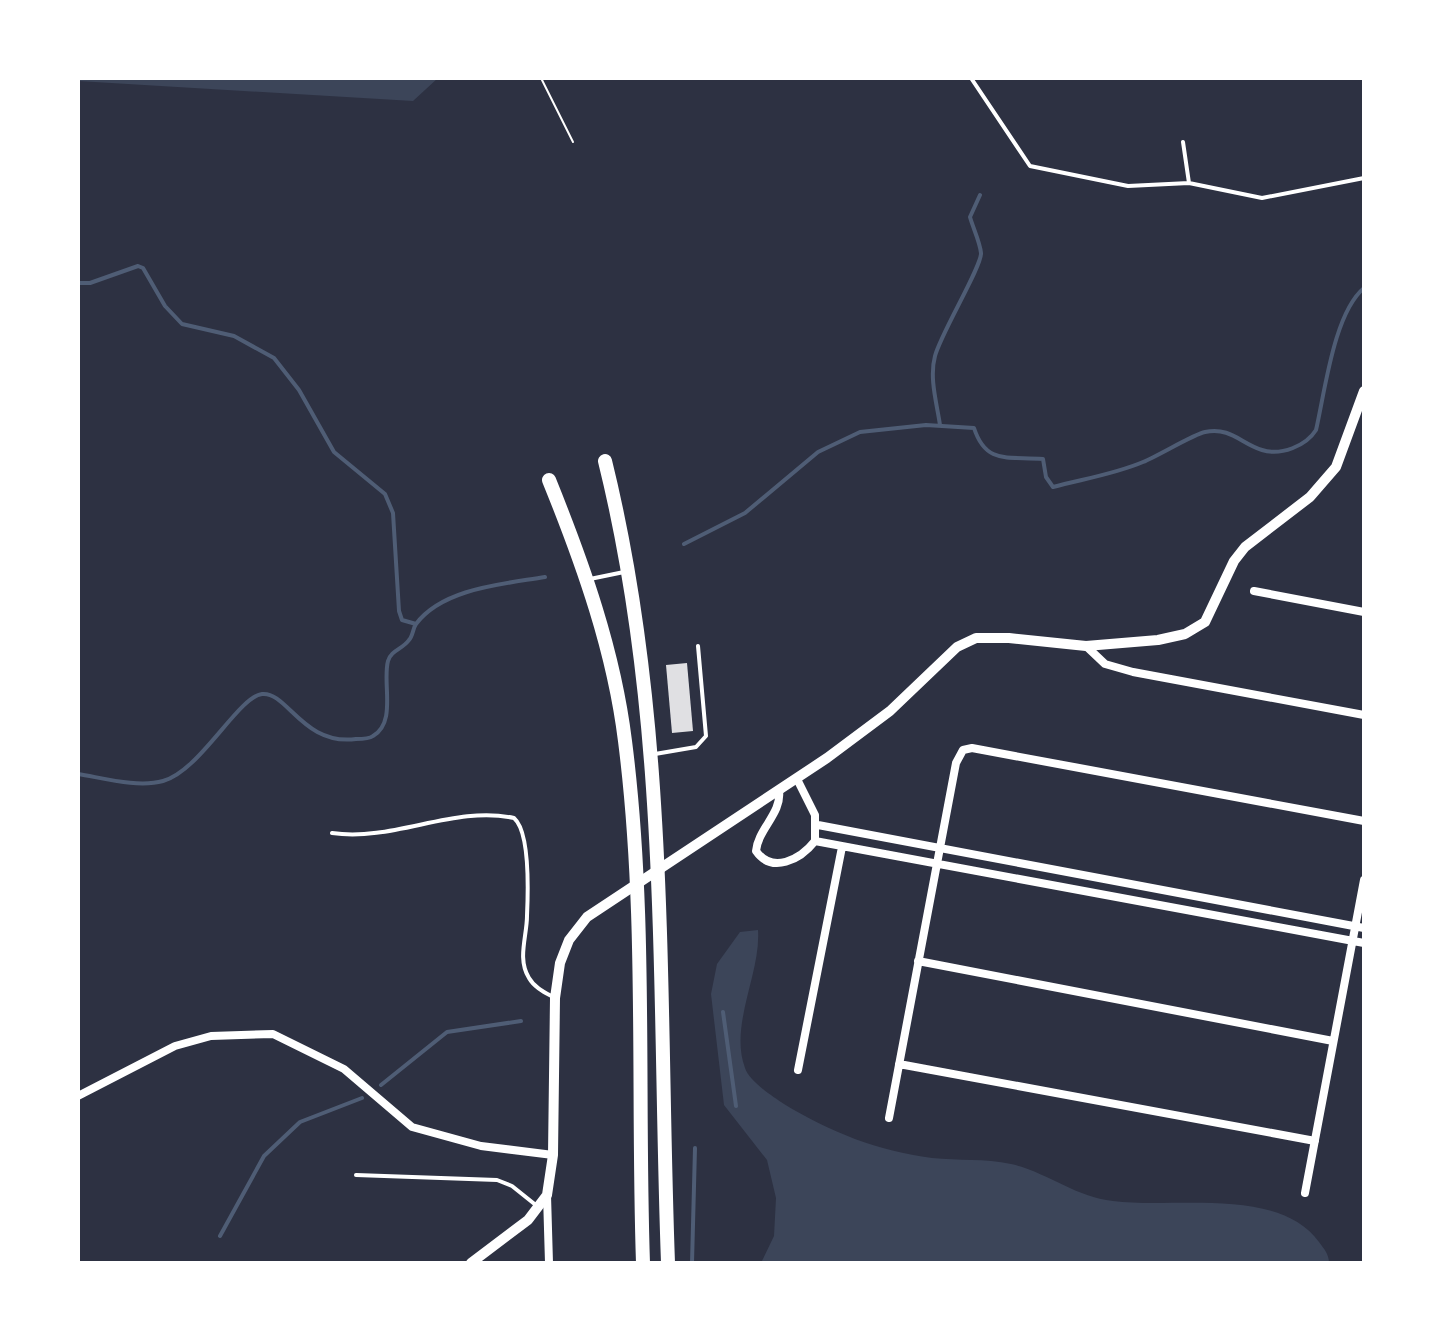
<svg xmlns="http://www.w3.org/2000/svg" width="1442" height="1341" viewBox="0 0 1442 1341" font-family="Ubuntu,sans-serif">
	<rect width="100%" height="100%" fill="#2d3142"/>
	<!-- green -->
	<path fill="#3c4559" d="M78 78H438L413 101 78 81Z
		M758 930C761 974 729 1025 745 1068 749 1081 773 1097 784 1104 830 1132 878 1151 932 1158 958 1161 985 1158 1011 1164 1047 1172 1075 1197 1113 1201 1173 1209 1279 1186 1319 1242 1324 1249 1329 1254 1329 1263H761L774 1236 776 1198 767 1160 724 1105 711 994 717 964 740 932Z"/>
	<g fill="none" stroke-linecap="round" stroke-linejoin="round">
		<!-- stream -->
		<path stroke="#4f5d75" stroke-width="4" d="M78 283H90L138 266 143 268 165 306 182 324 234 336 274 358 299 390 334 452 385 494 393 513 399 611 402 620 416 624
			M940 425C937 404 929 378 935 356 941 333 982 266 981 253 980 242 973 228 970 217L980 195
			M684 544 745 513 818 452 860 432 926 425 974 428C986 465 1008 456 1043 459L1046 477 1053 487C1083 479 1115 474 1143 462 1158 456 1194 434 1205 432 1231 427 1240 443 1262 450 1281 456 1306 446 1316 430 1325 391 1334 313 1364 288
			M78 774C103 778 138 788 163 781 200 771 238 697 262 694 287 691 303 746 356 739 361 739 369 739 373 736 397 722 382 683 388 661 391 650 403 649 409 640 413 636 413 628 416 624 443 588 504 584 545 577
			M723 1012 736 1106
			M381 1085 447 1032 521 1021
			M220 1236 264 1156 300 1122 362 1098
			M692 1263 695 1148"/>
	</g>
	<!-- building -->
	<path fill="#e0e0e3" d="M687 663 693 731 672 733 666 665Z"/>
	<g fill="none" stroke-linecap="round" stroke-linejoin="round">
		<!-- path -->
		<path stroke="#fff" stroke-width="2" d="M541 78 573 142"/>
		<!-- service -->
		<path stroke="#fff" stroke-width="4" d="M971 78 1030 166 1128 186 1189 183
			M1183 142 1189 183 1262 198 1364 178
			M590 579 624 572
			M655 754 696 747 706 736 698 646
			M332 833C394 842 454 805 514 818 530 832 528 894 527 916 527 936 517 959 529 978 534 987 544 992 553 997
			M356 1175 497 1180 512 1186 537 1206"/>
		<!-- minor -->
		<path stroke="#fff" stroke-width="8" d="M1254 591 1364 612
			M1086 646 1105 664 1133 672 1364 715
			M779 791C782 813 758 829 756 851 772 874 800 860 815 841V815L797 779
			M818 825 1364 928
			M815 841 1364 943
			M918 961 1333 1041
			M899 1064 1315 1141
			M798 1070 842 847
			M78 1096 175 1046 211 1036 273 1034 344 1069 412 1127 481 1146 553 1155
			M889 1118 956 763 963 750 972 748 1364 821
			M1305 1193 1364 880
			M547 1195 549 1263"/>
		<!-- tertiary -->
		<path stroke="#fff" stroke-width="10" d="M471 1263 528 1220 547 1195 553 1155 555 998 560 963 569 940 587 917 827 758 890 711 957 647 976 638H1009L1086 646 1158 640 1185 634 1205 622 1234 561 1245 547 1310 497 1336 467 1364 391"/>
		<!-- motorway -->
		<path stroke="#fff" stroke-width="14" d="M605 461C670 724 658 994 668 1263
			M549 480C583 564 614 651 625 741 647 913 637 1090 643 1263"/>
	</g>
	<!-- border -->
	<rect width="1442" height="1341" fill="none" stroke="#ffffff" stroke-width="160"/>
</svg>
